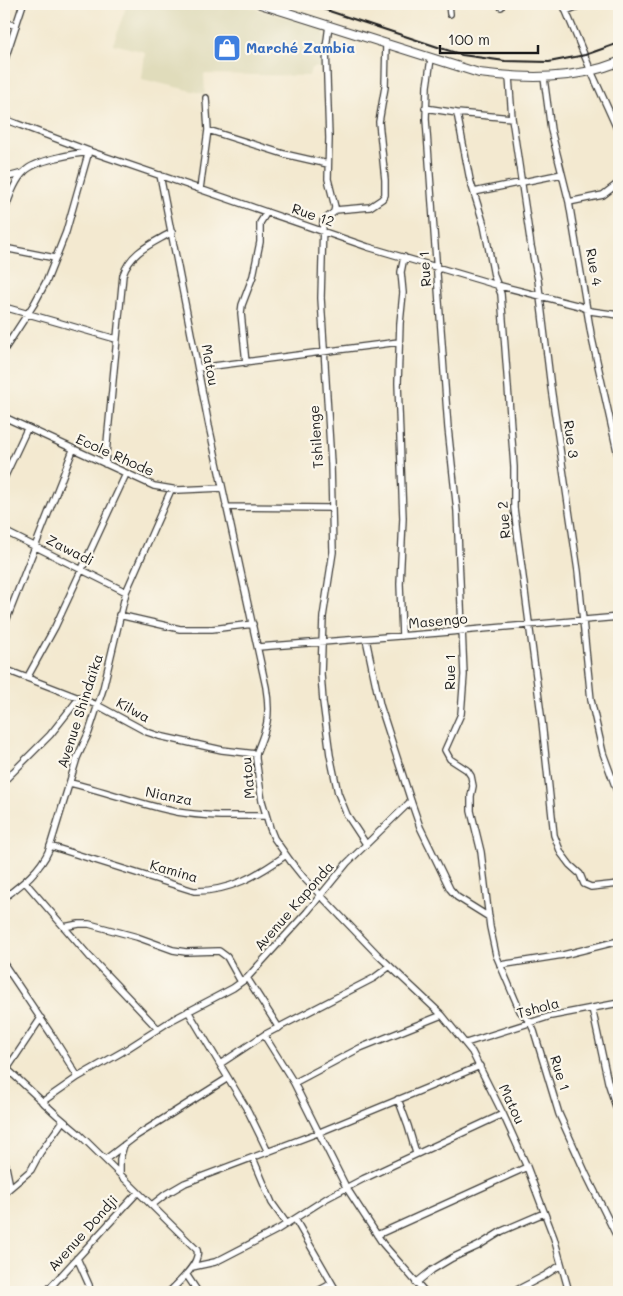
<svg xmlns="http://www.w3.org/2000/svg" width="623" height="1296" viewBox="0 0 623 1296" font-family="Mali,sans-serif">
	<rect width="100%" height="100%" fill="#fbf7ec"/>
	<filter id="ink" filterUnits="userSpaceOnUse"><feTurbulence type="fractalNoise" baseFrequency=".02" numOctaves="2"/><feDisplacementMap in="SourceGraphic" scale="10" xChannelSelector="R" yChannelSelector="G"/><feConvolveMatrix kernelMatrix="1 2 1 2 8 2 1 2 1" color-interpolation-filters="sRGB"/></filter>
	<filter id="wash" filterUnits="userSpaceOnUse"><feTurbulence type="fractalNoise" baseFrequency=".0096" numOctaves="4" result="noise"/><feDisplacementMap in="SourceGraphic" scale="20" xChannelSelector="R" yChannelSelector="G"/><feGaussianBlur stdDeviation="1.12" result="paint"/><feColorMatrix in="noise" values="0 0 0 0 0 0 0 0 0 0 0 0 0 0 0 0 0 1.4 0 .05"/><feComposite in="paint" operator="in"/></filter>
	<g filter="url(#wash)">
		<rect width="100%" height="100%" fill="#f3e9d0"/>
		<!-- built -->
		<path fill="#e0dcbb" d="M127 4H240L324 29V67L311 68 309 76 204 74 205 94 142 79 145 52 113 44Z"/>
	</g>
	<g filter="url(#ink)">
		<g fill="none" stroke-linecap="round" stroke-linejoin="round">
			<defs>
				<path id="minor" d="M449 4 450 14
					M500 4 501 7
					M563 4 591 71 619 133
					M566 11 583 4
					M4 22 16 26
					M329 25 326 48 329 138 328 179 335 207 334 212 323 221 321 298 331 464 333 552 323 617 321 674 323 702 330 755 338 793 347 815 366 844
					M431 59 427 86 426 119 448 428 457 511 464 675 461 714 445 750 450 759 467 770 471 776 473 786 471 796V811L481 852 490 927 496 955 520 1011 530 1022 534 1031 559 1114 586 1174 619 1241
					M4 62 23 4
					M509 77 512 118 531 246 538 280 551 388 578 571 591 700 603 753 618 794 619 803
					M544 78 551 130 569 202 591 334 619 460
					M425 108 457 113 512 118
					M457 113 470 180 484 225 494 276 501 294 514 467V508L542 722 554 835 561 853 570 865 580 874 584 884 591 887 619 884
					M4 119 89 151 368 247 497 285 580 306 590 311 619 315
					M208 130 284 154 328 164
					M160 175 209 426 266 687C271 717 267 727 256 754V759L262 801 270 828 274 838 291 862 303 877 377 954 442 1015 472 1052 503 1114 527 1167 554 1238 569 1292
					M4 178 23 173
					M200 189 208 130 206 98
					M474 192 562 174
					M569 202 603 195 616 185
					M335 210 370 207 382 199 385 195V180L379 122 385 87 386 44
					M4 212C9 199 14 181 25 171 35 161 73 153 88 153
					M4 248 55 258
					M4 307 116 339
					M4 350 34 304 47 280 66 232 89 151
					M246 363 241 313 242 305 253 276 260 242V223L267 212
					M198 368 399 342
					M4 417 154 486 178 490 222 488
					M105 464 123 275C131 251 152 244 172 232
					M4 478 27 429
					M226 507 332 508
					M4 531 126 592
					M119 615 180 629H212L253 624
					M4 626 73 450
					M402 636 400 584 403 518 398 383 400 323 403 293 401 272 404 257
					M366 639 380 705 411 801 420 827 450 889 457 897 489 917
					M258 647 438 633 619 617
					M4 669 97 705 147 732 159 736 222 750 256 754
					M27 678 55 627 126 474
					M4 781 50 735 80 697
					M70 783C106 791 141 805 177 812 207 817 236 816 266 816
					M50 846 194 891C229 892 258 875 286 855
					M25 882 89 956 158 1029
					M4 898C21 885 40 871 49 850L77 758 89 732 103 689 126 592 171 490
					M64 927 79 924H89L137 937 173 950 186 952 219 951 227 957 241 982
					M4 964 53 1037 78 1077
					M500 965 563 955 619 941
					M247 978 279 1028
					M592 1008 608 1082 619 1116
					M188 1011 248 1111 268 1152
					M264 1035 294 1083 346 1187 383 1244 425 1292
					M466 1043 551 1016 619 1003
					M220 1064 264 1035 374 978 390 966
					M4 1066 58 1116 78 1133 197 1250C201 1263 178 1283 169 1292
					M7 1069 41 1018
					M294 1083 360 1048 442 1015
					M398 1099 408 1126 416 1153
					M42 1102 78 1077 122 1052 172 1020 233 988 247 978 307 912 347 863 411 801
					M4 1157 10 1186
					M253 1158 272 1203 287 1224
					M106 1159 136 1136 228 1078
					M120 1172V1159L124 1145
					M4 1193 31 1170 40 1153 63 1121
					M152 1205 166 1194 185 1183 320 1132 480 1066
					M295 1219 337 1292
					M377 1235 527 1167
					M77 1258 89 1285 90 1292
					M192 1267 215 1262 223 1258 277 1230 327 1198 363 1179 503 1114
					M186 1274 198 1292
					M416 1283 432 1270 452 1258 478 1246 502 1231 544 1213
					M46 1292 138 1192
					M229 1292H237
					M316 1292 331 1284
					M513 1292 544 1276 561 1265"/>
				<path id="secondary" d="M260 4 479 73C527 79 574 80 619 62"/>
			</defs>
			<!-- minor casing -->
			<use href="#minor" stroke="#3c3b37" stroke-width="8"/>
			<!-- secondary casing -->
			<use href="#secondary" stroke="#3c3b37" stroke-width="10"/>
			<!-- minor -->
			<use href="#minor" stroke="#fff" stroke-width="5.5"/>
			<!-- secondary -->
			<use href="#secondary" stroke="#fff" stroke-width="8"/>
			<!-- rail -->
			<path stroke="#1c1c1c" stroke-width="2" d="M308 4 462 55 505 61 549 62 585 55 619 43"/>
		</g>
	</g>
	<!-- icons -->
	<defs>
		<symbol id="shop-square" viewBox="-11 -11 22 22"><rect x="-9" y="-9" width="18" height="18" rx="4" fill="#3f7fe0" stroke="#fbf7ec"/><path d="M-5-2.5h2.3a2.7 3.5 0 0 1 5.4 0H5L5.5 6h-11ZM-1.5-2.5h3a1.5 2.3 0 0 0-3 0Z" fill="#fff"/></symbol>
	</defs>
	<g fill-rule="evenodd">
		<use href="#shop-square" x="211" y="32" width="32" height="32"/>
	</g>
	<g text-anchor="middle" stroke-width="4.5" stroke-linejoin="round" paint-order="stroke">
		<!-- shop labels -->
		<g font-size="14" font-weight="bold" fill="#366cbe" stroke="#fbf7ec" text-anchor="start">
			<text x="246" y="53">Marché Zambia</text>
		</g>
		<!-- street labels -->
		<g font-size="14" fill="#1c1c1c" stroke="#fbf7ec">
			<text transform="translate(313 215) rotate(19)" y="5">Rue 12</text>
			<text transform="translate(594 267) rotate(80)" y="5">Rue 4</text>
			<text transform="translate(425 269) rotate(-94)" y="5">Rue 1</text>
			<text transform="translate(210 365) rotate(80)" y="5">Matou</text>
			<text transform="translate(316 437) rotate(-94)" y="5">Tshilenge</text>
			<text transform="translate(571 439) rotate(82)" y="5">Rue 3</text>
			<text transform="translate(115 455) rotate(24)" y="5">Ecole Rhode</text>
			<text transform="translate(504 520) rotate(-95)" y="5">Rue 2</text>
			<text transform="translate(70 550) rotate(27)" y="5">Zawadi</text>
			<text transform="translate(438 621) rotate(-5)" y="5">Masengo</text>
			<text transform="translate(450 672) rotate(-90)" y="5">Rue 1</text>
			<text transform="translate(133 710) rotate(29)" y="5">Kilwa</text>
			<text transform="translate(80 711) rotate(-72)" y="5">Avenue Shindaïka</text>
			<text transform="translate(248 778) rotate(-95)" y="5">Matou</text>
			<text transform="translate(169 796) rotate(11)" y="5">Nianza</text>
			<text transform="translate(174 871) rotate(16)" y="5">Kamina</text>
			<text transform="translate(294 906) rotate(-49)" y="5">Avenue Kaponda</text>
			<text transform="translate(538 1008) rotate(-15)" y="5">Tshola</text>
			<text transform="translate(560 1073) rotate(73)" y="5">Rue 1</text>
			<text transform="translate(512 1104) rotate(65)" y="5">Matou</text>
			<text transform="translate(83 1233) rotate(-48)" y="5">Avenue Dondji</text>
		</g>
	</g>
	<!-- margin -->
	<rect width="623" height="1296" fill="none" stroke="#fbf7ec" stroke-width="20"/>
	<!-- scale -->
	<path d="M440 45v8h98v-8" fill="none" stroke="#1c1c1c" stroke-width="2.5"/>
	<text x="448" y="45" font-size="15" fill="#1c1c1c" stroke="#fbf7ec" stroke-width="4" paint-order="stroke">100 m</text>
</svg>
